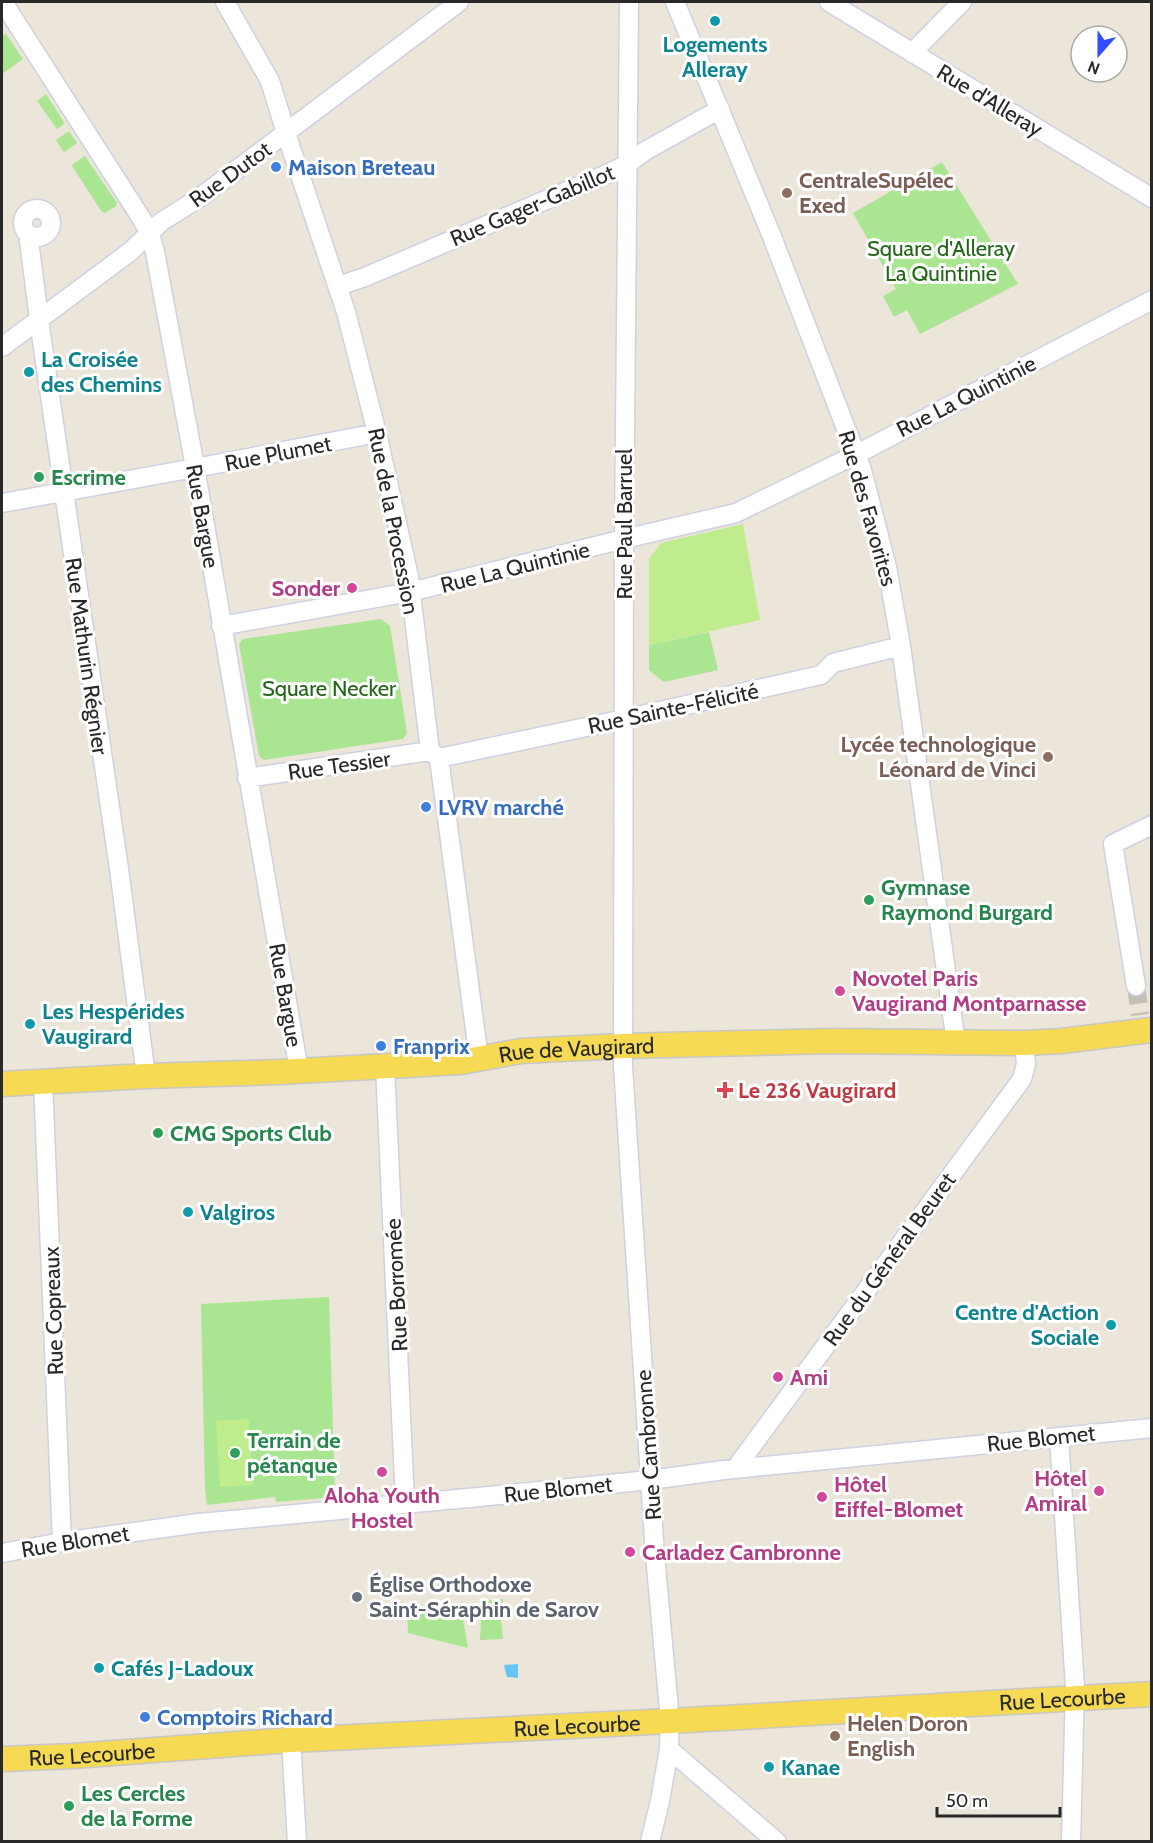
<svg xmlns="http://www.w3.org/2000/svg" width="1153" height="1843" viewBox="0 0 1153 1843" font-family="Cabin,sans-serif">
	<rect width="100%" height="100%" fill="#ece5d9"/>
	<!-- green -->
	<path fill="#aae592" d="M6 34 23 59 2 74V35Z
		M46 94 64 122 63 125 57 129 37 101Z
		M69 131 77 143 65 152 62 150 56 140Z
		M85 156 117 203 116 206 105 213 102 212 72 166 73 164Z
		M942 162 1018 284 920 334 907 310 894 317 883 296 896 289 853 213Z
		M381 619 390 626 407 733 403 739 264 760 259 756 239 644 243 639Z
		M709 632 718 670 664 682 649 670V645Z
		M329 1297 335 1497 276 1502 275 1497 207 1505 205 1490 201 1304Z
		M503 1599 501 1619 503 1639 480 1640 482 1601Z
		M461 1607 468 1648 408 1633 407 1609Z"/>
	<!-- pitch -->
	<path fill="#bfed8d" d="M743 524 760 620 649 645V559L661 543Z
		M249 1419 253 1485 220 1487 216 1421Z"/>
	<!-- water -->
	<path fill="#66c6f3" d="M518 1664V1678L507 1677 504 1665Z"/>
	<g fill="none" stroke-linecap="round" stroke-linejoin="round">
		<!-- minor-tunnel -->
		<path stroke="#c5bfb6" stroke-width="18" stroke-dasharray="18 9" stroke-linecap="butt" d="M1136 986 1140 1015"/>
		<defs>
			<path id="minor" d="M3 2 143 221 150 234 155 252 195 467 299 1071
				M225 2 270 81 286 133 346 312 377 433 409 577 430 751 439 758 479 1059
				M629 2 624 539 623 1066 655 1555 670 1721 669 1749 660 1801 650 1842
				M675 2 771 234 862 470 887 567 901 646 956 1043
				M829 2 1152 198
				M912 53 962 2
				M23 223a14 14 0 1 1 28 0a14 14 0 1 1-28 0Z
				M31 236 29 241 41 334 119 869 146 1076
				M338 286 365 277 607 174 626 165 645 151 720 109
				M2 347 131 251 161 222 202 196 459 2
				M2 503 211 465 377 433
				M221 626 410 592 624 539 736 513 857 454 1152 300
				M439 758 624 719 821 675 833 663 901 646
				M247 778 430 751
				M1136 986 1113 844 1152 825
				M385 1066 405 1503
				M43 1081 62 1542
				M1059 1437 1075 1687 1071 1842
				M735 1469 1022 1079 1026 1064 1024 1043
				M2 1553 62 1542 199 1523 479 1497 650 1480 724 1470 1152 1428
				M291 1740 297 1842
				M669 1749 777 1842"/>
			<g id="major">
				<path id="s1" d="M2 1084 146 1076 279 1072 461 1062 521 1051 623 1046 832 1041 1024 1043 1061 1041 1152 1030"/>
				<path id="s2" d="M2 1759 73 1756 291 1740 670 1721 1152 1694"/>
			</g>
		</defs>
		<!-- minor casing -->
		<use href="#minor" stroke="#ced1e2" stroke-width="21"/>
		<!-- major casing -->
		<use href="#major" stroke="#c7c7c7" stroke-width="27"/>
		<!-- minor -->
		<use href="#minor" stroke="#fff" stroke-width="18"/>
		<!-- major -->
		<use href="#major" stroke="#f6da53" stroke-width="24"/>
	</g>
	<!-- markers -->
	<g fill="#0f9aa8" stroke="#fff" stroke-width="2">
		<circle cx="715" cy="21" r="6"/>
		<circle cx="29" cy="372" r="6"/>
		<circle cx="30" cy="1024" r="6"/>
		<circle cx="188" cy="1212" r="6"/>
		<circle cx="1111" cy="1325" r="6"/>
		<circle cx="99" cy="1668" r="6"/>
		<circle cx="769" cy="1767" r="6"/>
	</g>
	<g fill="#3f7fe0" stroke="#fff" stroke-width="2">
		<circle cx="276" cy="167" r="6"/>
		<circle cx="426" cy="807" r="6"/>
		<circle cx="381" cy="1046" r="6"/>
		<circle cx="145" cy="1717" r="6"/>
	</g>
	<g fill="#8d6e63" stroke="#fff" stroke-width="2">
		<circle cx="787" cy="193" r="6"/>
		<circle cx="1048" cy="757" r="6"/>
		<circle cx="835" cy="1736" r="6"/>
	</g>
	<g fill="#2e9e5b" stroke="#fff" stroke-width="2">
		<circle cx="39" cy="477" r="6"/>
		<circle cx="869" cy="900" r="6"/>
		<circle cx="158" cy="1133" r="6"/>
		<circle cx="235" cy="1453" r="6"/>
		<circle cx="69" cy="1806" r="6"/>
	</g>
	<g fill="#d1479c" stroke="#fff" stroke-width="2">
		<circle cx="352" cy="588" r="6"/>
		<circle cx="840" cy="991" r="6"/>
		<circle cx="778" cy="1377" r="6"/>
		<circle cx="382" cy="1472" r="6"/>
		<circle cx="1099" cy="1491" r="6"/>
		<circle cx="822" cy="1497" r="6"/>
		<circle cx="630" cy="1552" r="6"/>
	</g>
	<path fill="#e0444e" stroke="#fff" stroke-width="2" d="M722 1081h6v6h6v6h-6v6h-6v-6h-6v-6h6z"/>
	<circle fill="#6b7280" stroke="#fff" stroke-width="2" cx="357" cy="1597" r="6"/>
	<g text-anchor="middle" stroke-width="6" stroke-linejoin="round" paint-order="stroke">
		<!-- culture labels -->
		<g font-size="22" font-weight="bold" fill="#0d838f" stroke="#fff" text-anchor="start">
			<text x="715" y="52" text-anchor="middle">Logements<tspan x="715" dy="25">Alleray</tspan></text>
			<text x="41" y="367">La Croisée<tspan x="41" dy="25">des Chemins</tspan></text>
			<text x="42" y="1019">Les Hespérides<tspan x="42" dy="25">Vaugirard</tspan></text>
			<text x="200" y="1220">Valgiros</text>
			<text x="1099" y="1320" text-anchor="end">Centre d'Action<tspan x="1099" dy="25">Sociale</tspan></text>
			<text x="111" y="1676">Cafés J-Ladoux</text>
			<text x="781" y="1775">Kanae</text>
		</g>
		<!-- street labels -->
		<g font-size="22" fill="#282828" stroke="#fff">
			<text transform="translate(990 100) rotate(31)" y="8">Rue d'Alleray</text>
			<text transform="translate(230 174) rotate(-36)" y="8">Rue Dutot</text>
			<text transform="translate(532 205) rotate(-23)" y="8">Rue Gager-Gabillot</text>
			<text transform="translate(966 396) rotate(-27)" y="8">Rue La Quintinie</text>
			<text transform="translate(278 453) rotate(-11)" y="8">Rue Plumet</text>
			<text transform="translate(868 508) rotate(74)" y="8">Rue des Favorites</text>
			<text transform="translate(203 516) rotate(80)" y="8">Rue Bargue</text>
			<text transform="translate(394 521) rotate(79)" y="8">Rue de la Procession</text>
			<text transform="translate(624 524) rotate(-90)" y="8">Rue Paul Barruel</text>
			<text transform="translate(515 567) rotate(-14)" y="8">Rue La Quintinie</text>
			<text transform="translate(87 656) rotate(82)" y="8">Rue Mathurin Régnier</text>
			<text transform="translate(673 708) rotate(-12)" y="8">Rue Sainte-Félicité</text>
			<text transform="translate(339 765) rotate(-8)" y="8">Rue Tessier</text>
			<text transform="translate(286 995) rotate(80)" y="8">Rue Bargue</text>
			<text dy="8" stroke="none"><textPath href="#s1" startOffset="576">Rue de Vaugirard</textPath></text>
			<text transform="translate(889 1259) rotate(-54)" y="8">Rue du Général Beuret</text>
			<text transform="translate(396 1285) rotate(-93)" y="8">Rue Borromée</text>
			<text transform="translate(53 1311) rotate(-92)" y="8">Rue Copreaux</text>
			<text transform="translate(1041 1438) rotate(-6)" y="8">Rue Blomet</text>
			<text transform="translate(648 1445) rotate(-94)" y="8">Rue Cambronne</text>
			<text transform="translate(558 1489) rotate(-6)" y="8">Rue Blomet</text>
			<text transform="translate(75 1541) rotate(-9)" y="8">Rue Blomet</text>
			<text dy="8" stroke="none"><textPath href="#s2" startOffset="1062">Rue Lecourbe</textPath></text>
			<text dy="8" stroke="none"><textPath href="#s2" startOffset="576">Rue Lecourbe</textPath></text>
			<text dy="8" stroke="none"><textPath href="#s2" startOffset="90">Rue Lecourbe</textPath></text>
		</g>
		<!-- shop labels -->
		<g font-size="22" font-weight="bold" fill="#366cbe" stroke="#fff" text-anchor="start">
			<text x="288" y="175">Maison Breteau</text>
			<text x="438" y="815">LVRV marché</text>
			<text x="393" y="1054">Franprix</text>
			<text x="157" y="1725">Comptoirs Richard</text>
		</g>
		<!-- education labels -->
		<g font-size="22" font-weight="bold" fill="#785e54" stroke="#fff" text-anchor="start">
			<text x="799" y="188">CentraleSupélec<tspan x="799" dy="25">Exed</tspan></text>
			<text x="1036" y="752" text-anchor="end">Lycée technologique<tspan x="1036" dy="25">Léonard de Vinci</tspan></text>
			<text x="847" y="1731">Helen Doron<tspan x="847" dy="25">English</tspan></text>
		</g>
		<!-- park labels -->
		<g font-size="22" fill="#226716" stroke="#fff">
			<text x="941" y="256">Square d'Alleray<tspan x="941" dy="25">La Quintinie</tspan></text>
			<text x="329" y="696">Square Necker</text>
		</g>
		<!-- leisure labels -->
		<g font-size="22" font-weight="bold" fill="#27864d" stroke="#fff" text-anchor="start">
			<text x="51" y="485">Escrime</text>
			<text x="881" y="895">Gymnase<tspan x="881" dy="25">Raymond Burgard</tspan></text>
			<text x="170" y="1141">CMG Sports Club</text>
			<text x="247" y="1448">Terrain de<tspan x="247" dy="25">pétanque</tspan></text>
			<text x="81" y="1801">Les Cercles<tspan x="81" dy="25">de la Forme</tspan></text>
		</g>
		<!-- hotel labels -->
		<g font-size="22" font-weight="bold" fill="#b23c85" stroke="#fff" text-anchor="start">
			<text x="340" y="596" text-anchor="end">Sonder</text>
			<text x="852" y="986">Novotel Paris<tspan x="852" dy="25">Vaugirand Montparnasse</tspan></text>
			<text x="790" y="1385">Ami</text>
			<text x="1087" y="1486" text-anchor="end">Hôtel<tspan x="1087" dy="25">Amiral</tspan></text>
			<text x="834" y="1492">Hôtel<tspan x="834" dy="25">Eiffel-Blomet</tspan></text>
			<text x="382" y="1503" text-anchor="middle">Aloha Youth<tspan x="382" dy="25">Hostel</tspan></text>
			<text x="642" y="1560">Carladez Cambronne</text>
		</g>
		<!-- health labels -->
		<g font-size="22" font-weight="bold" fill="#be3a42" stroke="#fff" text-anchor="start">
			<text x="738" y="1098">Le 236 Vaugirard</text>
		</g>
		<!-- worship labels -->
		<g font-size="22" font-weight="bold" fill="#5b616d" stroke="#fff" text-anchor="start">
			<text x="369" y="1592">Église Orthodoxe<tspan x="369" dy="25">Saint-Séraphin de Sarov</tspan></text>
		</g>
	</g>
	<!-- border -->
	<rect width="1153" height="1843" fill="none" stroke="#282828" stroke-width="6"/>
	<!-- north arrow -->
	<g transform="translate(1099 54) rotate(201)"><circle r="28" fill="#ffffff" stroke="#a9a9a9" stroke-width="1.5"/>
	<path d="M0-4.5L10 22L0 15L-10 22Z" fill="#324dff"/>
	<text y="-9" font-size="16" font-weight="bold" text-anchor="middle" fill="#282828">N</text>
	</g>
	<!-- scale -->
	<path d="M937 1807v9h123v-9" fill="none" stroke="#282828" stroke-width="3"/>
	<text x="946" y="1807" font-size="18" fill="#282828" stroke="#ffffff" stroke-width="4.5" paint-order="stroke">50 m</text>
</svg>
